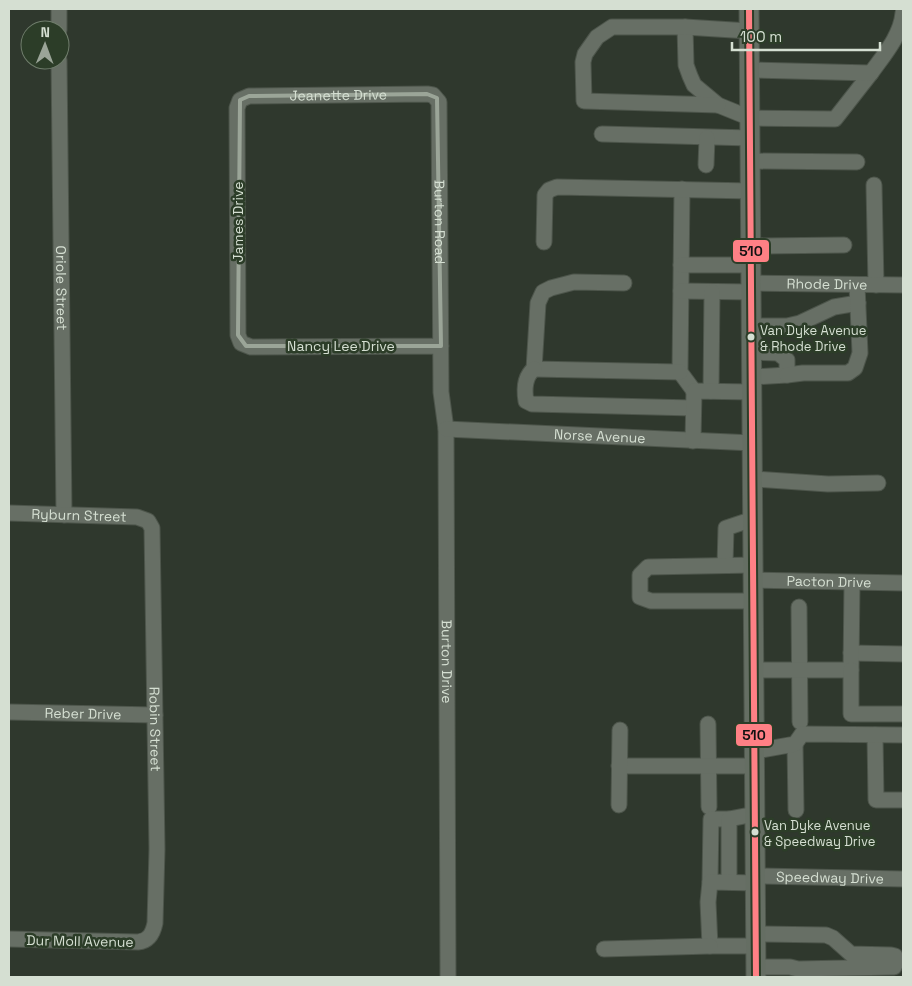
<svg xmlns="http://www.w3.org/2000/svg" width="912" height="986" viewBox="0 0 912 986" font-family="'Space Grotesk',sans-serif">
	<rect width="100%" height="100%" fill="#2f382d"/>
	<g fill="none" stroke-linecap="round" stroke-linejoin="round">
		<defs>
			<g id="minor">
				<path d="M59 9V30"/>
				<path d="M685 27 686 65 690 76 694 85 718 105 750 118 835 119 871 73"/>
				<path id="s1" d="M59 60 64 515"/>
				<path d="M750 70 871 73C883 56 901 36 903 13"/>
				<path d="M718 105 584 101 583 62 585 54 597 37 612 27H685L749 31"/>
				<path d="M602 134 750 138"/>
				<path d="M750 161 857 162"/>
				<path d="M706 165 707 138"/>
				<path d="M874 185 876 285"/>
				<path d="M682 189 680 372 694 391"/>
				<path d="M544 242 545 195 549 190 557 187 751 191"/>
				<path d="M752 246 844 245"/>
				<path d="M681 265H752"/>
				<path d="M624 283 574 282 551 288 543 292 538 303 534 369 680 372"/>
				<path id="s2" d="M752 283 903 285"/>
				<path d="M681 291 752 292"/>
				<path d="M752 326H787L800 323 834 307 858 303"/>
				<path id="s3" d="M441 346 251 347 241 343 238 335 237 108 240 100 249 96 427 94 433 95 439 102 441 392 446 429 448 977"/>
				<path d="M752 352 778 353 787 360V375L752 377"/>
				<path d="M534 369C524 377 524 389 526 401L532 404 693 408"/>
				<path d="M787 375 803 373H848L855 368 860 353 857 285"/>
				<path d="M711 391 712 292"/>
				<path id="s4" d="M446 429 753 443"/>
				<path d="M693 441 694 391 752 392"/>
				<path d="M753 479 828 484 878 483"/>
				<path id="s5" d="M9 513 137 517 148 521 152 528 157 849 155 923C153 933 149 941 138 942L9 939"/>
				<path d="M725 565 726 528 753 519"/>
				<path d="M754 565 648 567 640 575V597L651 601H754"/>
				<path id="s6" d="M754 580 903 583"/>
				<path d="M799 607 800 722"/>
				<path d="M851 653 903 654"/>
				<path d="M754 670H851L852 583"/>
				<path d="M851 670V714H903"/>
				<path id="s7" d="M9 712 155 715"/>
				<path d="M708 724 709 807"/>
				<path d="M875 735 876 800H903"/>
				<path d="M795 744 796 810"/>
				<path d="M755 751 795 744 802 734 903 735"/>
				<path d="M619 766H755"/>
				<path d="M619 805 620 730"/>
				<path id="s8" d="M756 876 903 879"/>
				<path d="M710 882 711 819H729"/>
				<path d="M729 882V819L755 814"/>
				<path d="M756 883 710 882 708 902 710 946H756"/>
				<path d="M756 934 826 935 833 938 851 954 891 955 895 956 896 963 894 967 798 969 790 967H756"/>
				<path d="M604 949 710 946"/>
			</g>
			<path id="major" d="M749 9 756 977"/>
		</defs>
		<!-- minor casing -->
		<use href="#minor" stroke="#4d554b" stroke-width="17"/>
		<!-- major casing -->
		<use href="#major" stroke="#4d554b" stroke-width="21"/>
		<!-- minor -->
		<use href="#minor" stroke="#676f65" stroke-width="15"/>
		<!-- major -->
		<use href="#major" stroke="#656e63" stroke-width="19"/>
		<defs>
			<path id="bus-1" d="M749 9 756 977"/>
		</defs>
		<!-- bus-1 casing -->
		<use href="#bus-1" stroke="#2c3d28" stroke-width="10"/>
		<!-- bus-1 -->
		<use href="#bus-1" stroke="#ff8085" stroke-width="6"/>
	</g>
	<!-- marked area -->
	<path fill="none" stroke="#9ba598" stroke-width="4" stroke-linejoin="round" d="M427 94 437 98 441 346H246L238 335 240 100 249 96Z"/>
	<!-- markers -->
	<g fill="#d5dfd2" stroke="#2c3d28" stroke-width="2">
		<circle cx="751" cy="337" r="4.5"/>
		<circle cx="755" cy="832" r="4.5"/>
	</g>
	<g text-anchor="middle" stroke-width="5" stroke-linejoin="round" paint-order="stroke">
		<!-- bus labels -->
		<g font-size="13" fill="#d5dfd2" stroke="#2c3d28" text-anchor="start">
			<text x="760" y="335">Van Dyke Avenue<tspan x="760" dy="16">&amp; Rhode Drive</tspan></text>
			<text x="764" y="830">Van Dyke Avenue<tspan x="764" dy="16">&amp; Speedway Drive</tspan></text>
		</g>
		<!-- street labels -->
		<g font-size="14" fill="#d5dfd2" stroke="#2c3d28">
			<text dy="5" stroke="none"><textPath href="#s3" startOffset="544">Jeanette Drive</textPath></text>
			<text dy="5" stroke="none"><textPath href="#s3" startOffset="768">Burton Road</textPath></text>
			<text transform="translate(238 222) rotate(-90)" y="5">James Drive</text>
			<text dy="5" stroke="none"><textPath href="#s2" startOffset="75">Rhode Drive</textPath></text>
			<text dy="5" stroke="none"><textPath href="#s1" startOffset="228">Oriole Street</textPath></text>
			<text x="341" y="351">Nancy Lee Drive</text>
			<text dy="5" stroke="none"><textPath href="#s4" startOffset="154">Norse Avenue</textPath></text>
			<text dy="5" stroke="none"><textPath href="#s5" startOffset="70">Ryburn Street</textPath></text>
			<text dy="5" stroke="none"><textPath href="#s6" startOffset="75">Pacton Drive</textPath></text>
			<text dy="5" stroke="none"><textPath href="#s3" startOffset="1208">Burton Drive</textPath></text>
			<text dy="5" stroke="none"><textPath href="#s7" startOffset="74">Reber Drive</textPath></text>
			<text dy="5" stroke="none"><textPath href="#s5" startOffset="349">Robin Street</textPath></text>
			<text dy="5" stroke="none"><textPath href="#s8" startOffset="74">Speedway Drive</textPath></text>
			<text transform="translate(80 941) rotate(1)" y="5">Dur Moll Avenue</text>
		</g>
	</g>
	<g stroke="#2c3d28" stroke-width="2">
		<rect x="732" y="239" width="38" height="24" rx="5" fill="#ff8085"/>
		<rect x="735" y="723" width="38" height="24" rx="5" fill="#ff8085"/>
	</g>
	<g font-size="14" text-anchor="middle" font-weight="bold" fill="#111">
		<text x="751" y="256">510</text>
		<text x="754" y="740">510</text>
	</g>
	<!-- border -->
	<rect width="912" height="986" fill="none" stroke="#d5dfd2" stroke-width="20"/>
	<!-- north arrow -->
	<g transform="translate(45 45) rotate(1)"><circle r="24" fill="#2c3d28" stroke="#707e6c"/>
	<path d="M0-4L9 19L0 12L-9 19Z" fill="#9ba598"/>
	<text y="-8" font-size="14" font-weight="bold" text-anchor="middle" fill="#d5dfd2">N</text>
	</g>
	<!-- scale -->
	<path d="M732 42v8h148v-8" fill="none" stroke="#d5dfd2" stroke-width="2.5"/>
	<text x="740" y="42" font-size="15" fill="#d5dfd2" stroke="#2c3d28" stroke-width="4" paint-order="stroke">100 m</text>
</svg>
